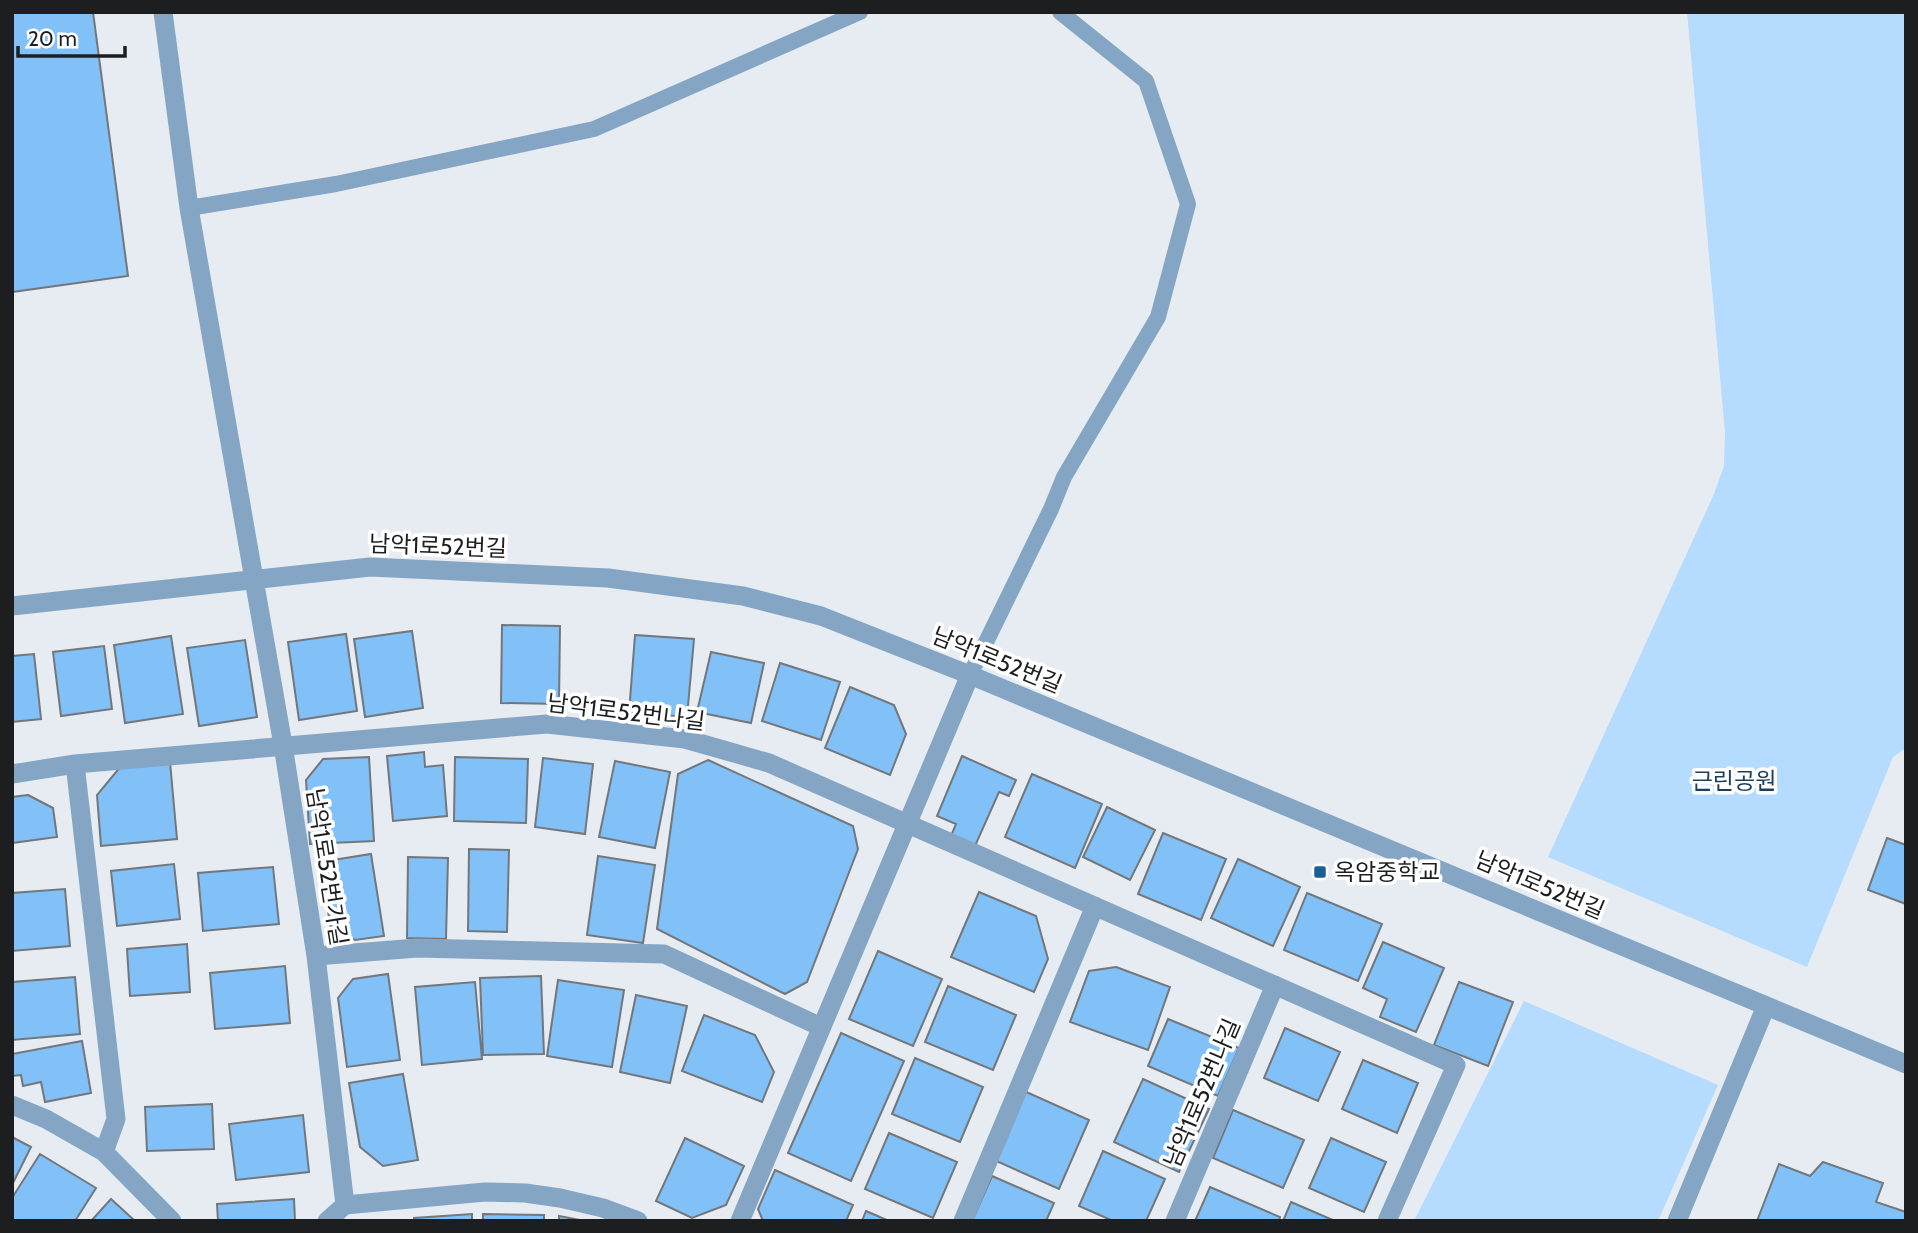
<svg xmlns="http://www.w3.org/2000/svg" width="1918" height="1233" viewBox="0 0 1918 1233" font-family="Cabin,'Noto Sans KR',sans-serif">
	<rect width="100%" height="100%" fill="#e6ecf1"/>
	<!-- green -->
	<path fill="#b5dbfe" d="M1687 12H1906V748L1893 757 1807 967 1548 857 1714 494 1724 466 1725 432Z
		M1524 1001 1718 1085 1658 1221H1414Z"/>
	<!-- building -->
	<path fill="#82c1f8" stroke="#72777c" stroke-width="2" d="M12 12H93L128 276 12 292Z
		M502 625 560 626 559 704 501 703Z
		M412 631 423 708 365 717 354 639Z
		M346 634 357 711 299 720 288 642Z
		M635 635 694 639 687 717 629 713Z
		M171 636 183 714 125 723 114 645Z
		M245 640 257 717 199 726 187 648Z
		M104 646 112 709 61 716 53 652Z
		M711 652 764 663 751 723 697 712Z
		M34 654 41 719 12 722V656Z
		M780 663 840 682 821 740 762 721Z
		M850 687 894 705 906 734 890 775 825 748Z
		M424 752 425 767 443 765 447 816 393 821 387 756Z
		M962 756 1016 780 1009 796 999 792 975 846 951 836 956 824 937 816Z
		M369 757 374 841 310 844 306 780 323 759Z
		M455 757 528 759 526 823 454 821Z
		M543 758 593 764 585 834 535 827Z
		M708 760 853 826 858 849 807 982 785 994 657 929 678 774Z
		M615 761 670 772 655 848 599 837Z
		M170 762 177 839 101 846 97 795 121 766Z
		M1032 774 1102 804 1075 868 1005 837Z
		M28 795 53 808 57 837 12 843V797Z
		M1107 807 1155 830 1130 880 1083 857Z
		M1163 833 1226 859 1201 920 1138 894Z
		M1887 838 1906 845V904L1868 890Z
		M469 849 509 850 507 932 468 931Z
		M371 854 384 936 355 940 331 929 320 862Z
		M598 856 655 865 643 943 587 935Z
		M408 857 448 858 446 939 407 938Z
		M1238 859 1300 887 1273 946 1211 918Z
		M174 864 180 919 117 926 111 871Z
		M273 867 279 924 203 931 198 873Z
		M65 889 70 946 12 951V893Z
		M979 892 1036 916 1048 959 1034 992 951 957Z
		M1307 893 1382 924 1358 981 1284 950Z
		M1383 942 1444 968 1416 1032 1380 1017 1387 999 1363 988Z
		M187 944 190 992 130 996 127 949Z
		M878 951 942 979 913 1046 849 1019Z
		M285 966 290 1023 215 1029 210 973Z
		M1116 967 1170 987 1148 1050 1070 1022 1089 971Z
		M388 974 400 1060 347 1067 338 998 353 979Z
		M541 976 544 1054 483 1055 480 978Z
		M75 977 80 1034 12 1040V982Z
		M558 980 624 990 612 1067 547 1056Z
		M475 982 482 1059 422 1065 415 987Z
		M1459 982 1513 1002 1488 1066 1434 1045Z
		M948 986 1016 1015 993 1070 925 1042Z
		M636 995 687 1006 670 1083 620 1072Z
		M704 1015 755 1035 774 1072 762 1102 682 1071Z
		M1168 1019 1239 1048 1218 1096 1148 1066Z
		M1285 1028 1340 1052 1318 1101 1264 1078Z
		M841 1033 904 1061 851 1181 788 1153Z
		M82 1041 91 1093 45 1102 41 1082 23 1086 21 1075 12 1076V1054Z
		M915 1058 983 1087 960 1142 892 1114Z
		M1363 1060 1418 1083 1397 1133 1342 1109Z
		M403 1074 418 1160 383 1166 360 1147 349 1083Z
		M1143 1079 1209 1109 1179 1172 1114 1142Z
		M1024 1091 1089 1120 1059 1189 994 1160Z
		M212 1104 214 1149 147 1151 145 1107Z
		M1233 1110 1304 1140 1283 1188 1213 1158Z
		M303 1115 309 1172 236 1180 229 1124Z
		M889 1133 957 1162 933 1218 865 1189Z
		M12 1137 31 1147 12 1185Z
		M685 1138 744 1166 726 1205 692 1218 656 1201Z
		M1331 1138 1386 1162 1364 1212 1309 1188Z
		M1103 1151 1165 1179 1146 1221H1113L1079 1206Z
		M40 1154 96 1188 75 1221H12V1198Z
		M1823 1162 1883 1183 1876 1202 1906 1212V1221H1757L1779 1164 1810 1176Z
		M775 1170 853 1205 846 1221H763L758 1209Z
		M992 1176 1054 1203 1046 1221H972Z
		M1210 1187 1280 1217 1279 1221H1195Z
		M111 1199 135 1221H91Z
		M294 1199 295 1221H218L217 1204Z
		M1291 1202 1335 1221H1283Z
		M866 1211 889 1221H862Z
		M472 1214V1221H414V1218Z
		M483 1214 544 1215V1221H483Z
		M559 1216 585 1221H559Z"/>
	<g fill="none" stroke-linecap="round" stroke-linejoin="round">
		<!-- service -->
		<path stroke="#84a5c4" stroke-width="16" d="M189 208 336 184 594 129 860 12
			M970 675 1051 509 1064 477 1158 317 1188 204 1146 81 1060 12"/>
		<!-- minor -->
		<path stroke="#84a5c4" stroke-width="19" d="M163 12 189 208 283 745 316 956 345 1205
			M12 606 370 567 608 578 743 596 821 616 970 675 1906 1064
			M75 764 116 1119 104 1152
			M12 774 75 764 547 724 685 739 769 763 1456 1065 1387 1221
			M316 956 417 948 664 954 821 1027
			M12 1105 46 1119 104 1152 172 1221
			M327 1221 345 1205 485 1192 525 1193 560 1198 603 1208 638 1221
			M740 1221 970 675
			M963 1221 1095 906
			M1175 1221 1275 985
			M1677 1221 1766 1006"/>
	</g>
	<!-- markers -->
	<rect fill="#1a5f94" stroke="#fff" stroke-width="2.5" x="1313" y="865" width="14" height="14" rx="3.5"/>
	<g text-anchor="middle" stroke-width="7" stroke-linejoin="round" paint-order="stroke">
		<!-- street labels -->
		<g font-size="23" fill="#1c1e20" stroke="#fff">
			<text transform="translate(438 546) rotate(2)" y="8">남악1로52번길</text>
			<text transform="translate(997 660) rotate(22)" y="8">남악1로52번길</text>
			<text transform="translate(626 712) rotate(7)" y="8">남악1로52번나길</text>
			<text transform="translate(327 867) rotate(81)" y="8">남악1로52번가길</text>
			<text transform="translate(1540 885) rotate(23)" y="8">남악1로52번길</text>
			<text transform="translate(1202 1093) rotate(-67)" y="8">남악1로52번나길</text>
		</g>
		<!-- park labels -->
		<g font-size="23" fill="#1c3e5a" stroke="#fff">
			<text x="1734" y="789">근린공원</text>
		</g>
		<!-- poi labels -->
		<g font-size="23" fill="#1c1e20" stroke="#fff" text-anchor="start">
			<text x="1334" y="880">옥암중학교</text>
		</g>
	</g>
	<!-- border -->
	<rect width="1918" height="1233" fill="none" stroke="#1c1e20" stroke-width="28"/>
	<!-- scale -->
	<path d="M18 46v10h107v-10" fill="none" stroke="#1c1e20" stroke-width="3.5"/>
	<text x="28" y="46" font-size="21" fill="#1c1e20" stroke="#ffffff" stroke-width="5" paint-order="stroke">20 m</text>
</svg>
